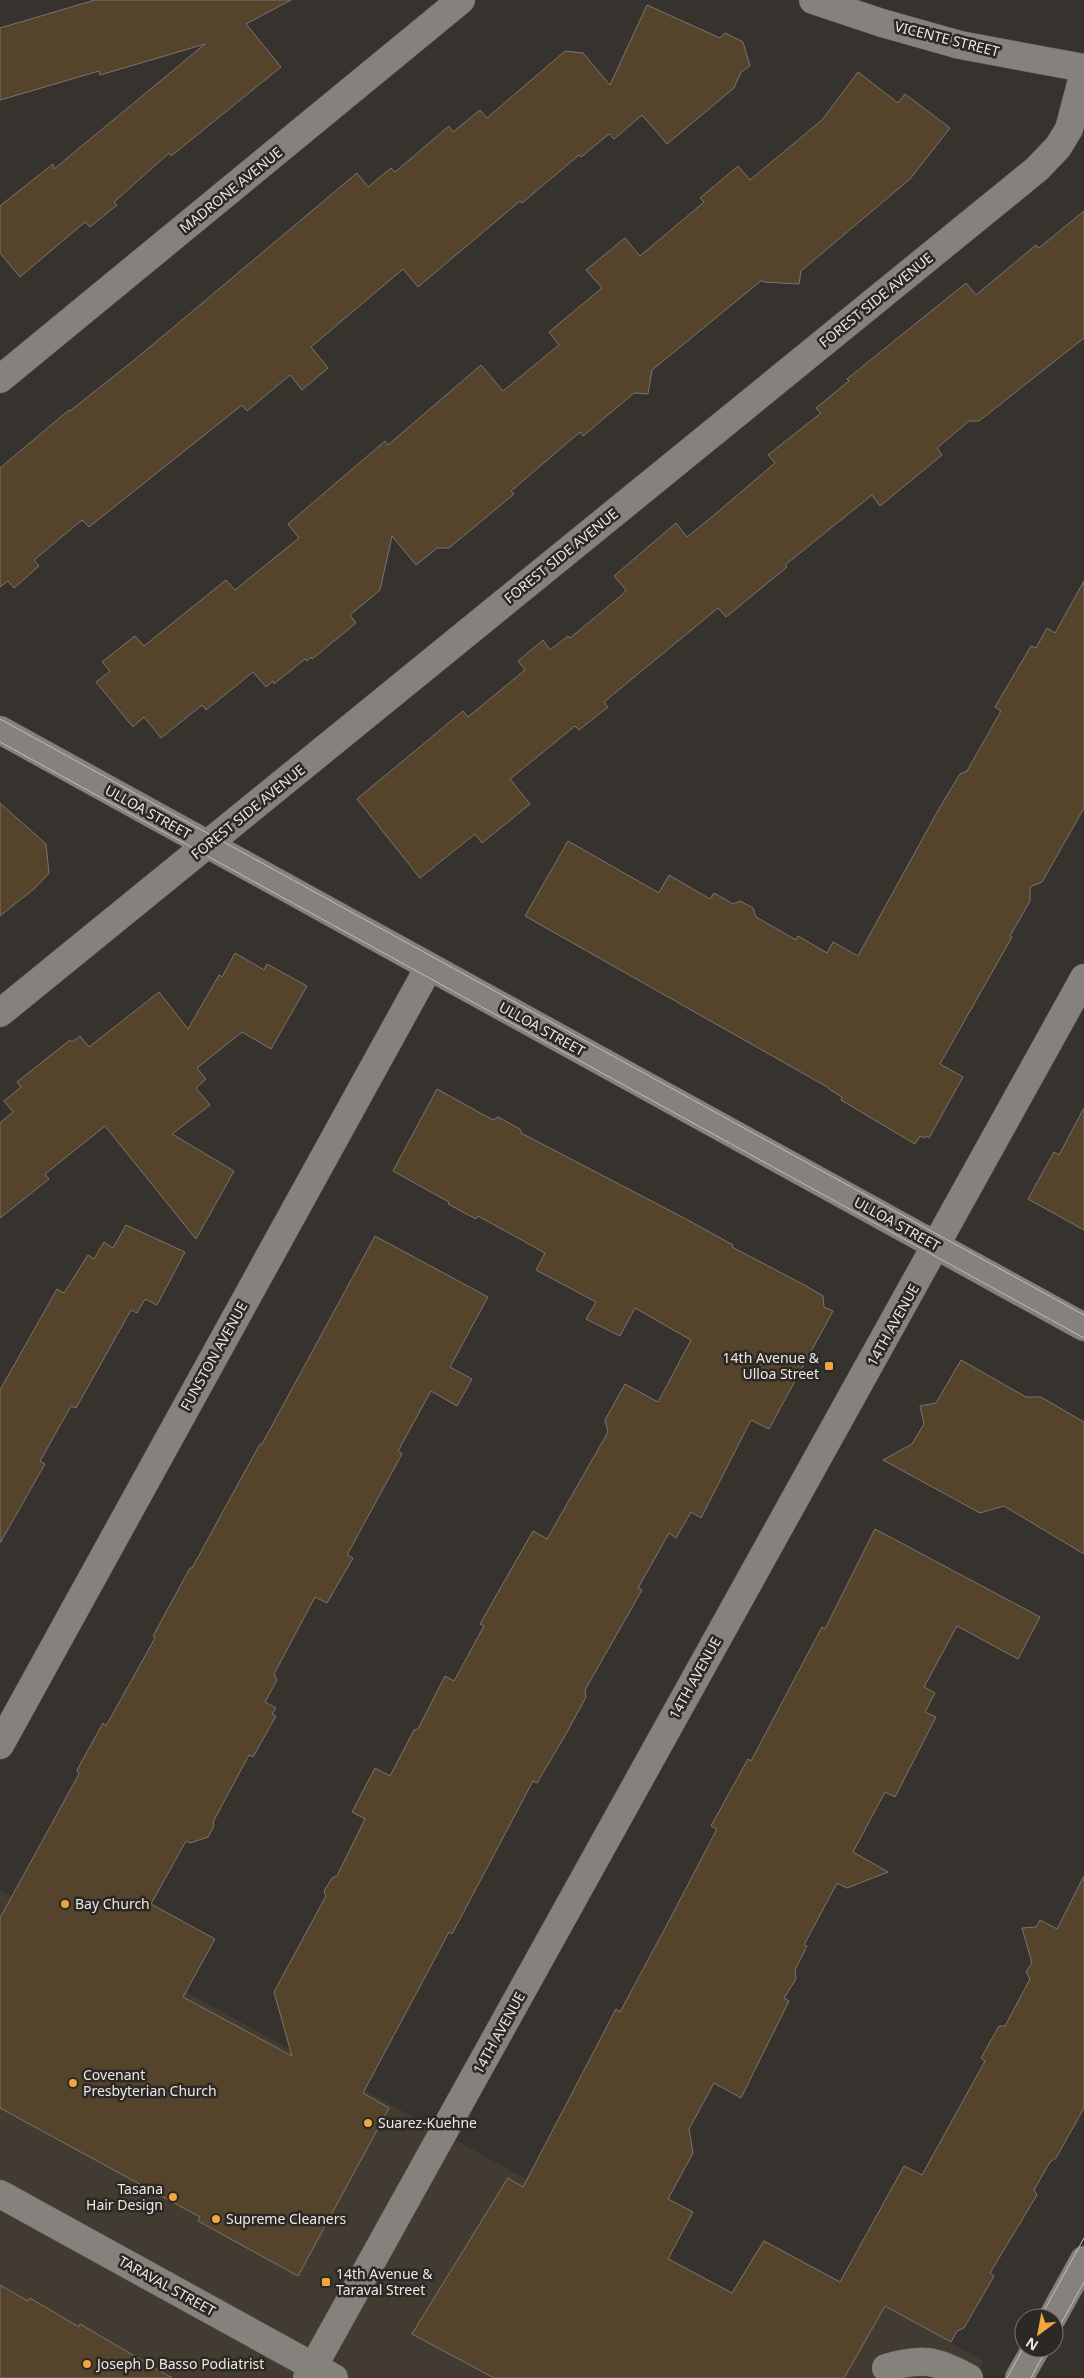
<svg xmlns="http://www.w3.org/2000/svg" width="1084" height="2378" viewBox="0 0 1084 2378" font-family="'Noto Sans',sans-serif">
	<rect width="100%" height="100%" fill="#36322e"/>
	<!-- built -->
	<path fill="#423b32" d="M0 1890 732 2292 763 2239 984 2361 974 2378H0Z"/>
	<!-- building -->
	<path fill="#56432b" stroke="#797570" d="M95 0H291L246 24 281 67 171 156 169 153 114 202 117 205 90 227 85 222 20 277 0 253V206L53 164 54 169 205 44 100 75 99 71 0 100V28Z
		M647 5 720 38 725 33 743 42 750 66 741 72 734 88 667 144 642 115 614 139 609 134 581 157 579 155 522 203 520 201 418 287 403 269 311 347 328 368 302 390 290 375 247 411 242 405 89 527 82 520 34 560 39 566 14 588 8 581 0 587V468L69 410 70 411 138 357 357 173 368 187 391 168 395 172 449 126 453 132 480 110 487 118 565 51 583 53 610 85Z
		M858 72 898 103 905 94 950 128 910 179 801 271 799 284 763 282 762 280 652 370 648 394 634 393 583 436 580 432 511 491 514 494 449 548H437L416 565 392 536 380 590 350 615 356 623 312 659 311 657 307 661 305 659 274 684 273 681 266 687 253 672 206 710 202 705 161 738 144 717 133 727 96 682 110 671 102 662 135 636 144 646 226 580 235 590 299 538 288 524 385 441 388 445 481 365 503 391 559 345 549 332 602 288 586 270 625 238 640 256 704 202 700 198 738 166 750 180 822 120Z
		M1084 211V338L979 421H969L937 448 942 455 880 506 872 495 785 565 787 567 726 617 718 608 604 702 608 707 579 730 575 726 510 779 530 804 482 843 475 834 420 878 357 799 463 711 468 717 525 670 518 661 543 640 550 650 568 636 570 638 623 594 626 590 614 576 676 523 687 537 713 516 775 463 768 455 821 413 816 408 849 381 847 379 966 283 976 295 1036 245 1039 248Z
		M1084 581V808L1042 882 1030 887V901L1010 936 1012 937 940 1064 963 1077 929 1138 926 1136 924 1138 920 1136 915 1144 841 1100 842 1097 829 1089V1088L525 916 568 841 659 893 669 875 710 899 714 893 733 904 740 901 753 908 756 917 796 940 798 936 827 953 833 942 858 956 940 807 960 774 967 771 1001 711 995 707 1031 646 1036 648 1047 628 1055 633Z
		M0 803 46 844 49 873 35 888 0 916Z
		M235 953 264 970 267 964 307 986 271 1049 242 1032 197 1068 206 1079 196 1088 210 1105 172 1134 234 1171 196 1239 105 1126 45 1174 49 1179 0 1218V1123L13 1112 4 1101 21 1087 17 1082 70 1040 72 1042 80 1036 89 1047 159 992 188 1029 219 975 222 977Z
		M437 1089 493 1120 498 1117 520 1129 521 1133 684 1218 733 1245 732 1247 808 1287 823 1296 824 1307 833 1311 769 1429 751 1420 701 1518 691 1512 676 1538 669 1533 638 1588 642 1590 585 1690 586 1697 566 1734 537 1783 533 1781 452 1934 449 1932 363 2093 389 2108 298 2276 198 2221 200 2217 0 2108V1918L79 1774 77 1770 103 1723 106 1726 155 1638 153 1636 190 1568H192L260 1444H262L375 1236 488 1297 450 1367 472 1379 457 1406 431 1391 398 1451 402 1454 347 1555 353 1558 327 1603 315 1597 274 1674 277 1680 265 1702 276 1708 272 1714 276 1716 253 1757 249 1755 213 1822 214 1826 208 1837 190 1843 186 1841 151 1904 215 1939 183 1997 292 2056 274 1992 326 1896 324 1891 332 1878 337 1876 365 1819 352 1812 375 1768 390 1776 414 1730 418 1729 445 1676 454 1681 484 1626 480 1624 533 1531 547 1539 608 1432 605 1420 625 1384 658 1402 691 1340 635 1308 620 1336 586 1319 596 1302 536 1270 545 1253 478 1216 476 1219 448 1204 449 1202 393 1171Z
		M1084 1108V1230L1028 1199 1054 1152 1059 1155Z
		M126 1225 185 1252 157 1305 145 1299 137 1313 131 1310 76 1408 71 1406 40 1461 45 1464 0 1543V1390L57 1289 64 1293 88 1255 94 1259 104 1242 113 1248Z
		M961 1360 1026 1397H1041L1084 1422V1554L1004 1506 980 1513 883 1460 912 1444 924 1424 920 1406 936 1403Z
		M875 1529 1040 1617 1018 1659 957 1626 924 1687 935 1693 925 1712 936 1717 895 1797 885 1792 853 1852 888 1872 847 1888 837 1883 804 1945 807 1946 795 1970 796 1979 784 1998 789 2001 741 2098 714 2083 689 2129 693 2153 668 2199 693 2212 668 2259 732 2293 764 2241 840 2282 904 2166 922 2175 985 2061 981 2058 999 2026H1005L1030 1979 1026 1972 1032 1963 1022 1928 1036 1927 1040 1920 1057 1929 1084 1876V2108L1056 2158 1050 2162 1034 2190 1037 2195 990 2273 994 2276 964 2328 957 2331 951 2342 885 2306 844 2378H494L412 2334 508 2178 523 2187 616 2009 620 2012 670 1919 717 1829 711 1826 748 1759 751 1761 822 1627 825 1629Z
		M0 2285 28 2301 30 2298 79 2327 80 2324 172 2378H0Z"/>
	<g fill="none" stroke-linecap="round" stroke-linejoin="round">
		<defs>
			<path id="minor" d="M813 0 882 23 960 45 1084 68
				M0 379 461 0
				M0 730 1084 1327
				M0 1013 1037 169 1058 147 1069 129 1084 72
				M0 1745 429 967
				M0 2194 334 2378
				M1052 2318 1084 2260
				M886 2368C922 2357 936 2360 969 2378
				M307 2378 1084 978
				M1019 2378 1036 2348"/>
		</defs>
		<!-- minor casing -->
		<use href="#minor" stroke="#53504c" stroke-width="29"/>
		<!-- minor -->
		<use href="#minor" stroke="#85817c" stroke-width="28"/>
		<!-- tram -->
		<path stroke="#c1bdba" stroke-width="1" d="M0 719 1084 1315
			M0 742 1084 1338
			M1040 2318 1084 2238
			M1054 2336 1084 2282
			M1007 2378 1024 2347
			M1031 2378 1047 2348"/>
	</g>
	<!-- markers -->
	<g fill="#f0a63f" stroke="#2c2824" stroke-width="2">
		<rect x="824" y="1361" width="10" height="10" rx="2.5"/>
		<circle cx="65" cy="1904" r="5"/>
		<circle cx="73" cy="2083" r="5"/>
		<circle cx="368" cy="2123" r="5"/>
		<circle cx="173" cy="2197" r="5"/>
		<circle cx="216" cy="2219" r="5"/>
		<rect x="321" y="2277" width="10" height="10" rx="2.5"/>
		<circle cx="87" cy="2364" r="5"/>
	</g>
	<g text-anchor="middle" stroke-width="5" stroke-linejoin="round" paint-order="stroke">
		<!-- street labels -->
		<g font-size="14" fill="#ebe8e5" stroke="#2c2824">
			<text transform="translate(947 39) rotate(14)" y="5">VICENTE STREET</text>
			<text transform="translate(231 190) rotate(-39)" y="5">MADRONE AVENUE</text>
			<text transform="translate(876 300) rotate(-39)" y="5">FOREST SIDE AVENUE</text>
			<text transform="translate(561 556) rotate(-39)" y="5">FOREST SIDE AVENUE</text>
			<text transform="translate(148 812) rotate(29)" y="5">ULLOA STREET</text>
			<text transform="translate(248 812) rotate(-39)" y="5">FOREST SIDE AVENUE</text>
			<text transform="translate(542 1029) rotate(29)" y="5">ULLOA STREET</text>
			<text transform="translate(897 1224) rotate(29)" y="5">ULLOA STREET</text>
			<text transform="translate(893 1325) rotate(-61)" y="5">14TH AVENUE</text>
			<text transform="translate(214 1356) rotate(-61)" y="5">FUNSTON AVENUE</text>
			<text transform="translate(695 1678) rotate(-61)" y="5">14TH AVENUE</text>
			<text transform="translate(499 2033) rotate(-61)" y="5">14TH AVENUE</text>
			<text transform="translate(167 2286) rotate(29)" y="5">TARAVAL STREET</text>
		</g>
		<!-- poi labels -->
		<g font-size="14" fill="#ebe8e5" stroke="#2c2824" text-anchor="start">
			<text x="819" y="1363" text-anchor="end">14th Avenue &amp;<tspan x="819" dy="16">Ulloa Street</tspan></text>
			<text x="75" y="1909">Bay Church</text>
			<text x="83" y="2080">Covenant<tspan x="83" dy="16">Presbyterian Church</tspan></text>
			<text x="378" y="2128">Suarez-Kuehne</text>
			<text x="163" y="2194" text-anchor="end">Tasana<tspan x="163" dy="16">Hair Design</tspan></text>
			<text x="226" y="2224">Supreme Cleaners</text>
			<text x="336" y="2279">14th Avenue &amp;<tspan x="336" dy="16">Taraval Street</tspan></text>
			<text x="97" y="2369">Joseph D Basso Podiatrist</text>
		</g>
	</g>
	<!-- north arrow -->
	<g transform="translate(1039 2333) rotate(212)"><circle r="24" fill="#2c2824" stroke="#787571"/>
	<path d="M0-4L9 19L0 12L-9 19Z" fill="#f0a63f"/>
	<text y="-8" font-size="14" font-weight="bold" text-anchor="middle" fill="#ebe8e5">N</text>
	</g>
</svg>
